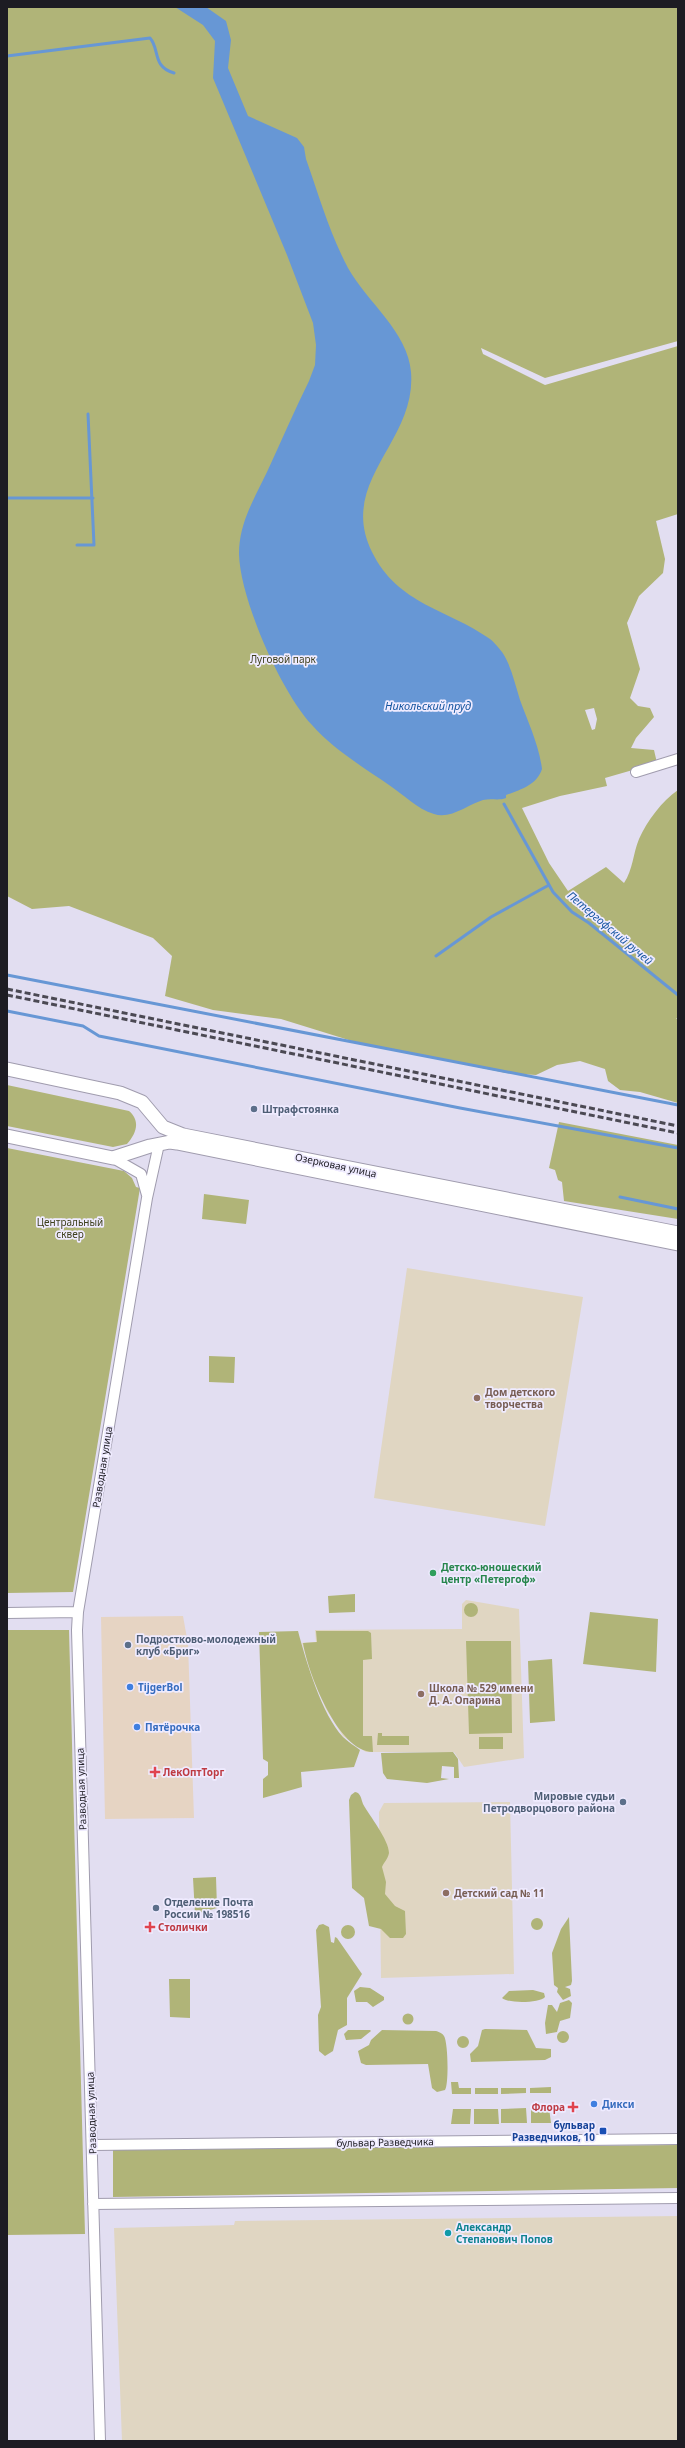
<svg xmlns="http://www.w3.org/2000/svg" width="685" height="2448" viewBox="0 0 685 2448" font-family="'Noto Sans',sans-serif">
	<rect width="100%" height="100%" fill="#e2def1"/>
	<!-- commercial -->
	<path fill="#e6d4c3" d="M183 1616 188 1644 194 1818 105 1819 101 1617Z"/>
	<!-- education -->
	<path fill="#e0d6c2" d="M407 1268 583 1297 545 1526 374 1498Z
		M466 1600 519 1609 524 1758 464 1767 454 1752H366L343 1736 326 1709 313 1679 302 1643 316 1642 315 1630 462 1629V1604Z
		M510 1802 514 1974 381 1978 379 1812 384 1803Z
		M678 2216V2441H122L114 2228 234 2225 235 2221Z"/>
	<!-- green -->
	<path fill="#b0b478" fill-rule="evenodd" d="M7 7H678V341L545 378 481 348 483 354 545 385 678 346V514L656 521 665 559 663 573 639 596 627 623 640 669 630 698 638 706 650 708 654 717 636 738 631 748 654 750 657 763 605 778 607 786 560 796 522 808 549 863 568 891 606 867 624 883C633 870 633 853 639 839 647 821 662 801 678 790V1018H676L678 1020V1103L640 1092 620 1090 608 1081 605 1069 580 1061 557 1065 536 1075 506 1073 352 1041 281 1019 213 1010 165 996 172 956 153 938 69 906 32 909 7 896ZM594 708 597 719 595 729 592 730 585 710Z
		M7 1085 129 1111C141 1121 136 1134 127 1144L113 1147 7 1126Z
		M559 1122 678 1145V1219L564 1201 562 1182 558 1180 555 1170 549 1168Z
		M7 1148 124 1171 132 1178 136 1187 140 1188 73 1592 7 1593Z
		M204 1194 249 1200 246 1224 202 1219Z
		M209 1356 235 1357 234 1383 209 1382Z
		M355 1594V1612L329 1613 328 1596Z
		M464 1610a7 7 0 1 1 14 0a7 7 0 1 1-14 0Z
		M590 1612 658 1619 656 1672 583 1664Z
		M7 1630H69L85 2234 7 2235Z
		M298 1631C306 1661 322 1715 343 1737 348 1742 355 1746 360 1750L354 1767 301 1772 302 1787 263 1798V1779L268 1775V1762L263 1759 259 1632Z
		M316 1631H368L371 1633 372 1659 363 1660V1736H372L373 1752C338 1752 308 1673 303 1643L317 1642Z
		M466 1641H511L512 1733 469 1734Z
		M552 1659 555 1721 530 1723 528 1661Z
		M378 1733H382V1736H409V1745H377Z
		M479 1737H503V1749H479Z
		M453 1752 458 1759 459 1778H454V1767L442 1766 441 1778 449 1779 427 1783 387 1779 383 1773 381 1753Z
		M355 1792C361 1793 361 1799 363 1804 369 1815 389 1840 389 1853 388 1859 384 1862 382 1867L386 1882 385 1894 395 1906 405 1911 406 1934 403 1938H390L381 1929 369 1926 364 1898 352 1888 349 1800 351 1795Z
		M216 1877 217 1908 195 1914 193 1878Z
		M569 1917 572 1981 571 1985 565 1987 570 1989 571 1996 563 2000 557 1992 558 1988 554 1985 552 1953 561 1929Z
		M531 1924a6 6 0 1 1 12 0a6 6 0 1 1-12 0Z
		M323 1924 329 1927 331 1942 334 1943 335 1937 337 1938 362 1974 347 1998V2025L338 2030 333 2051 325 2056 319 2051 318 2015 321 2007 316 1930 319 1925Z
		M341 1932a7 7 0 1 1 14 0a7 7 0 1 1-14 0Z
		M169 1979H190V2018L170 2017Z
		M360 1987 370 1988 384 1997V2000L373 2007 367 2002H356L354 1991Z
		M533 1990 544 1993 545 1997C540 2003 509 2004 502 1998L509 1991Z
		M569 2000 572 2003 570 2018 560 2021 557 2032 546 2034 545 2023 548 2005H552L557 2012 560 2003Z
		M402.5 2019a5.5 5.5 0 1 1 11 0a5.5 5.5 0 1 1-11 0Z
		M485 2029 527 2030 536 2048 551 2049V2057L545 2060 471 2062 470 2054 478 2046 482 2030Z
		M348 2030H370L371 2031 361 2039 346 2040 344 2034Z
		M382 2030 436 2031C439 2032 442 2033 444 2036 448 2042 449 2084 445 2090L437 2092 432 2088 428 2064 366 2065 361 2063 358 2051 369 2045 371 2040Z
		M557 2037a6 6 0 1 1 12 0a6 6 0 1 1-12 0Z
		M457 2042a6 6 0 1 1 12 0a6 6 0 1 1-12 0Z
		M451 2082H458L459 2088H471V2094H452Z
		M551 2087V2093H530V2088Z
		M475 2088H498V2094H475Z
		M501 2088H526V2093L501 2094Z
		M526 2108 527 2123H501V2109Z
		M531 2108H549L551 2123H531Z
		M453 2109H471L470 2124H451Z
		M474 2109H498L499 2124H474Z
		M678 2145V2188L113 2197V2150Z"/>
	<!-- water -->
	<path fill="#6797d5" d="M175 7H206L226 21 231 40 228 68 248 116 297 138 304 147 306 159C319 196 330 234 348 268 367 302 408 332 411 372 417 442 337 481 372 552 398 605 448 609 490 639 494 642 499 648 502 652 511 665 515 684 520 700 528 722 539 745 542 769 537 785 520 790 506 795V798C498 801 492 798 483 800 469 804 450 820 434 814 417 809 403 794 389 785 363 767 333 749 312 725 281 692 240 599 239 554 239 523 254 499 267 472 281 442 294 411 309 381L315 365 316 345 313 323 287 255 213 78 215 41 203 25Z"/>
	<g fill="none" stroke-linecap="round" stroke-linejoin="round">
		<!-- stream -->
		<path stroke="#6797d5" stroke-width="3" d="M7 56 150 38C160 49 152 67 174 73
			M7 498H93
			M77 545H94L88 414
			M504 804 553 892 572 912 589 923 678 995
			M436 956 491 917 549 885
			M7 975 678 1105
			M7 1011 83 1026 99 1036 460 1108 678 1148
			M620 1197 678 1209"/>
		<defs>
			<path id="minor" d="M636 772 678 759
				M113 1158 141 1174 147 1195
				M7 1613 78 1612
				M92 2145 678 2139
				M93 2204 678 2198
				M100 2441 77 1630 78 1612 147 1198 159 1144"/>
			<path id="tertiary" d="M7 1069 120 1093 142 1102 163 1127 183 1135 678 1233
				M7 1136 113 1158 150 1146 170 1142 177 1143 678 1244"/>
		</defs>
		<!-- minor casing -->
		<use href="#minor" stroke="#a09cae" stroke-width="12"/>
		<!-- tertiary casing -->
		<use href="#tertiary" stroke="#a09cae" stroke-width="15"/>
		<!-- minor -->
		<use href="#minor" stroke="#fff" stroke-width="10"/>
		<!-- tertiary -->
		<use href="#tertiary" stroke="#fff" stroke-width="13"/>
		<!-- rail -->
		<path stroke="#4b4953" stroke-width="3" stroke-dasharray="6 3" stroke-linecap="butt" d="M7 989 678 1126
			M7 995 678 1133"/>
	</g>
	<!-- markers -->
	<g fill="#5c6f8a" stroke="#efebff" stroke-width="1.5">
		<circle cx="254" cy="1109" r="4"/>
		<circle cx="128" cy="1645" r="4"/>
		<circle cx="623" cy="1802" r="4"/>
		<circle cx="156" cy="1908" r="4"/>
	</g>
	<g fill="#8d6e63" stroke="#efebff" stroke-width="1.5">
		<circle cx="477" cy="1398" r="4"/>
		<circle cx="421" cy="1694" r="4"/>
		<circle cx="446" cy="1893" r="4"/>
	</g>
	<circle fill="#2e9e5b" stroke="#efebff" stroke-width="1.5" cx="433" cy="1573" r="4"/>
	<g fill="#3f7fe0" stroke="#efebff" stroke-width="1.5">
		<circle cx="130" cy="1687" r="4"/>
		<circle cx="137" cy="1727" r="4"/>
		<circle cx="594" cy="2104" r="4"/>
	</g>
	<g fill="#e0444e" stroke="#efebff" stroke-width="1.5">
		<path d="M153 1766h4v4h4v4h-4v4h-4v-4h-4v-4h4z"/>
		<path d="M148 1921h4v4h4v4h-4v4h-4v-4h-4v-4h4z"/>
		<path d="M571 2101h4v4h4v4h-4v4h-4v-4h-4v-4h4z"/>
	</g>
	<rect fill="#1a4fb4" stroke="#efebff" stroke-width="1.5" x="599" y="2127" width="8" height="8" rx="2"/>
	<circle fill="#0f9aa8" stroke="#efebff" stroke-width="1.5" cx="448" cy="2233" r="4"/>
	<g text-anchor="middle" stroke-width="3.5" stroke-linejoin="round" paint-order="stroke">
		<!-- park labels -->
		<g font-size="10" fill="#3d3f1b" stroke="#efebff">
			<text x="283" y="663">Луговой парк</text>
			<text x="70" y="1226">Центральный<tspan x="70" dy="12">сквер</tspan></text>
		</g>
		<!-- service labels -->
		<g font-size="10" font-weight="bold" fill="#4e5e75" stroke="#efebff" text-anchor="start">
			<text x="262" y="1113">Штрафстоянка</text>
			<text x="136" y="1643">Подростково-молодежный<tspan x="136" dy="12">клуб «Бриг»</tspan></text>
			<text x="615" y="1800" text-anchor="end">Мировые судьи<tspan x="615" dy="12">Петродворцового района</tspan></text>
			<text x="164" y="1906">Отделение Почта<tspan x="164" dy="12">России № 198516</tspan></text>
		</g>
		<!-- street labels -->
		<g font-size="10" fill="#1d1c23" stroke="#efebff">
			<text transform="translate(336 1165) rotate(12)" y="4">Озерковая улица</text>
			<text transform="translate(102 1467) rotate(-81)" y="4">Разводная улица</text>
			<text transform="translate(81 1789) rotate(-92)" y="4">Разводная улица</text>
			<text transform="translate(91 2113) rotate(-92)" y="4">Разводная улица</text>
			<text transform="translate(385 2142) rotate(-1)" y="4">бульвар Разведчика</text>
		</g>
		<!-- education labels -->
		<g font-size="10" font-weight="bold" fill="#785e54" stroke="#efebff" text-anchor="start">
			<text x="485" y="1396">Дом детского<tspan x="485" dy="12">творчества</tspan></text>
			<text x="429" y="1692">Школа № 529 имени<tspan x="429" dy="12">Д. А. Опарина</tspan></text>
			<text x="454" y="1897">Детский сад № 11</text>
		</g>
		<!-- leisure labels -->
		<g font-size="10" font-weight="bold" fill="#27864d" stroke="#efebff" text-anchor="start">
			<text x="441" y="1571">Детско-юношеский<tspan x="441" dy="12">центр «Петергоф»</tspan></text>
		</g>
		<!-- shop labels -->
		<g font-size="10" font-weight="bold" fill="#366cbe" stroke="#efebff" text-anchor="start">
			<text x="138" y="1691">TijgerBol</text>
			<text x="145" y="1731">Пятёрочка</text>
			<text x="602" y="2108">Дикси</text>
		</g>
		<!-- health labels -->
		<g font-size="10" font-weight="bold" fill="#be3a42" stroke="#efebff" text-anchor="start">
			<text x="163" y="1776">ЛекОптТорг</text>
			<text x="158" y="1931">Столички</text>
			<text x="565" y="2111" text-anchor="end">Флора</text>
		</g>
		<!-- transit labels -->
		<g font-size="10" font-weight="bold" fill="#164399" stroke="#efebff" text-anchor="end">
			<text x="595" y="2129">бульвар<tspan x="595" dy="12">Разведчиков, 10</tspan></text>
		</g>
		<!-- culture labels -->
		<g font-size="10" font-weight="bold" fill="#0d838f" stroke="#efebff" text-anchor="start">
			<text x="456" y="2231">Александр<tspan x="456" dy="12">Степанович Попов</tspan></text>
		</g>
		<!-- water labels -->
		<g font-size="11" font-style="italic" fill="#1555a0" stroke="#efebff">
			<text x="428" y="710">Никольский пруд</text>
			<text transform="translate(610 928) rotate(40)" y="4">Петергофский ручей</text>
		</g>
	</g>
	<!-- border -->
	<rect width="685" height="2448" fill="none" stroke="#1d1c23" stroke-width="16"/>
</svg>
